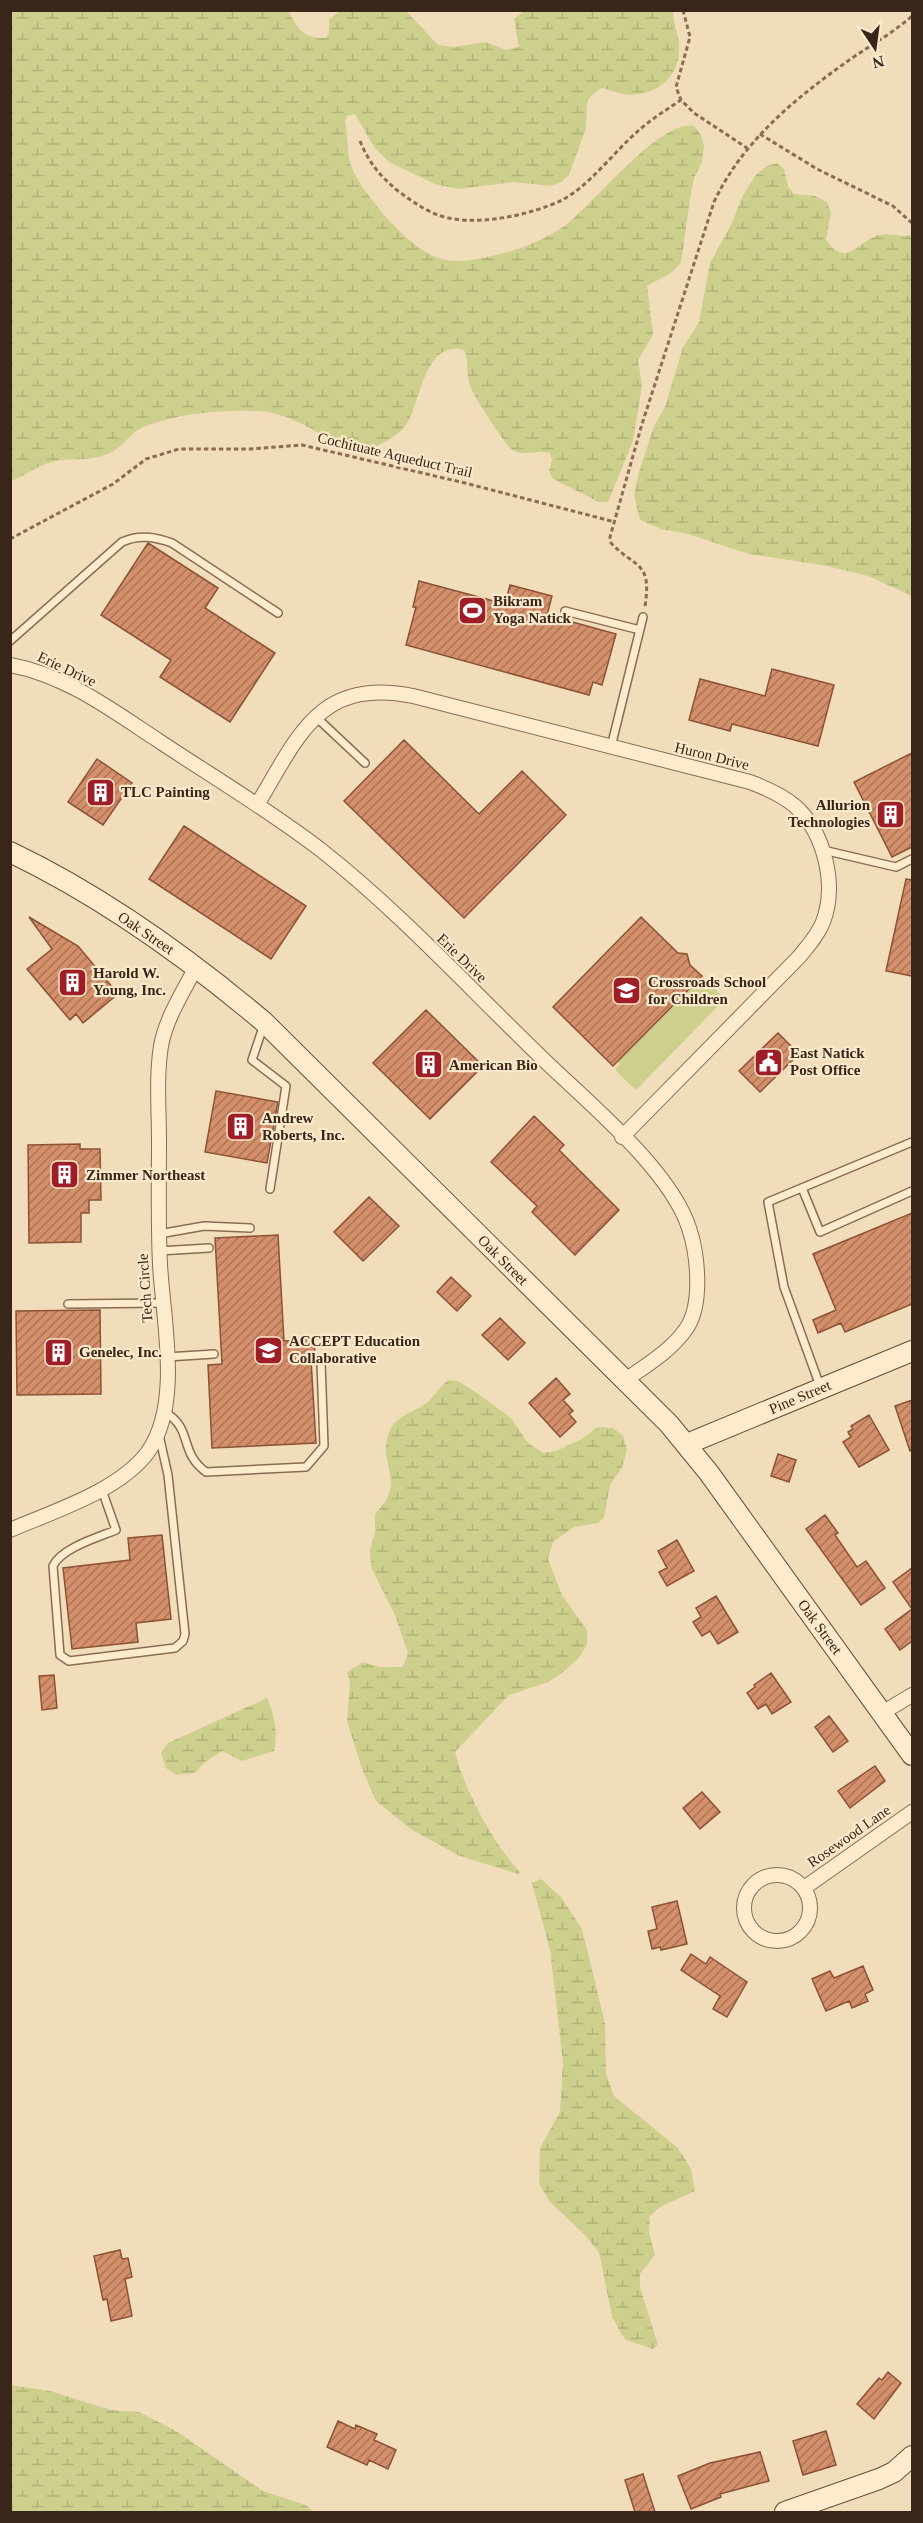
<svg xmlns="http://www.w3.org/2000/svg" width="923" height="2523" viewBox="0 0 923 2523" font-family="'Times New Roman',serif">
	<defs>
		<pattern id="wetland-marsh" width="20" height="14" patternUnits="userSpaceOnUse" patternTransform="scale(1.5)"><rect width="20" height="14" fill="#cdd08d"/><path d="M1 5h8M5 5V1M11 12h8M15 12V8" fill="none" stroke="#b1b279"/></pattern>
		<pattern id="building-hatch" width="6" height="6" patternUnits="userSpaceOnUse" patternTransform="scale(1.5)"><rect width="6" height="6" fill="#d48f6b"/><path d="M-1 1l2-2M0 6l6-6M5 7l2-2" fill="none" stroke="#ad7557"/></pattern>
	</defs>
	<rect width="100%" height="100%" fill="#f2ddba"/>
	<!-- wetland -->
	<path fill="url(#wetland-marsh)" d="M11 10 289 11C297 29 305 39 326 38L329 32V19L340 11H406L438 45 454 47 486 42 506 50 519 47 514 19 524 11H673C673 23 679 35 679 47 681 78 653 99 623 94 616 93 609 89 601 88L592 95 587 102 586 128 569 175 561 182 550 186 513 182 458 189 435 184 389 162 374 147 355 114 347 116 345 122C348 134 347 146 349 158 353 182 389 222 407 238 434 262 452 265 487 257 513 252 541 242 563 227 593 206 659 119 694 126L701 135 704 147 702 162 694 178 690 199 681 263 671 273 647 286 653 335 638 360 642 386 633 441 608 502H599L553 479 549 471 552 460 550 453C538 450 525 456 514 451 506 448 474 396 470 386 466 374 469 361 464 350 424 339 421 403 406 425 398 436 384 443 372 448 365 451 354 451 345 449 337 446 329 439 322 435 304 424 280 412 258 411 223 410 179 413 146 426 131 431 123 447 110 453 92 462 70 457 52 462 36 466 25 476 11 481Z
		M777 163 784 169 788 186 794 194 815 196 827 202 831 212 826 240C847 270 858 240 879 235 890 232 902 238 912 235V596L868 576 828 566 749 554 688 534 661 529 640 520 634 495 639 472 654 426 665 407 683 347 699 322 710 263 732 223 742 197 755 176 767 166Z
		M448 1380 458 1381 477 1393 511 1418 528 1443 543 1453 556 1451 582 1439 597 1427 613 1428 623 1436 627 1450 622 1467 610 1485 604 1517 598 1523 574 1527 553 1542 548 1559 562 1595 587 1630V1645L578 1659 562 1673 548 1682 509 1695 455 1752C465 1791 493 1844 521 1873L518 1874 460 1856 412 1830 376 1801 362 1769 347 1721 350 1684 347 1672 363 1662 379 1667H403L408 1653 395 1615 371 1567 370 1549 375 1532V1514C409 1480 376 1466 389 1432 396 1415 416 1412 429 1401 435 1394 440 1387 448 1380Z
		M267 1698C275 1715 278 1733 274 1751L242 1761 222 1751 205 1762 195 1773 176 1775 166 1768 161 1753 168 1743Z
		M541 1879 561 1897 582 1929 605 2023 606 2074 614 2096 678 2148 691 2169 695 2191 660 2207 650 2216 649 2232 655 2255 640 2274V2287L658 2345 653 2349 626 2340 620 2332 612 2316 599 2252 584 2234 550 2202 539 2184 540 2148 560 2112 563 2062 550 1950 532 1883Z
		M10 2385 50 2391 111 2410 139 2412 176 2431 263 2491 306 2505 314 2512H11Z"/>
	<!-- park -->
	<path fill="#cdd08d" d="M702 976 725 999 636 1090 615 1070 620 1064 618 1061Z"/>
	<!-- building -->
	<path fill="url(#building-hatch)" stroke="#8b5236" stroke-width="1.5" d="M148 543 218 588 205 608 275 653 230 722 160 677 171 660 101 615Z
		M419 581 505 604 510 585 552 596 547 615 616 634 602 685 593 682 589 695 406 645 416 607H413Z
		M772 669 834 685 818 746 732 724 730 731 689 720 700 679 765 696Z
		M404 740 479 814 522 771 566 815 464 918 344 801Z
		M912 753V847L892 857 854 782Z
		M97 759 132 783 103 825 68 802Z
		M184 826 306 906 271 959 149 879Z
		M906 879 912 880V976L886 971Z
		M29 917 78 946 118 994 83 1023 76 1014 70 1020 27 969 52 949Z
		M641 917 678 953 687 954 690 965 702 976 613 1066 553 1007Z
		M426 1010 483 1066 430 1119 373 1063Z
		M778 1033 799 1054 760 1092 739 1071Z
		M216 1091 278 1102 267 1163 205 1152Z
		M534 1116 564 1145 559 1150 619 1210 575 1255 532 1212 537 1206 491 1162Z
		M80 1144V1149H100L101 1200H89V1213H81V1242L29 1243 28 1145Z
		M369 1197 399 1226 363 1261 334 1232Z
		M912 1213V1304L845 1332 841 1323 818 1333 813 1320 836 1310 813 1254Z
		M278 1235 284 1341 314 1339 315 1359 311 1360 316 1443 212 1448 208 1365 222 1364 215 1238Z
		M451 1277 471 1296 457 1311 437 1292Z
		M100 1310 101 1394 17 1395 16 1311Z
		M500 1318 525 1343 508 1360 482 1335Z
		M556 1378 570 1394 563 1400 573 1411 569 1414 576 1422 560 1437 529 1403Z
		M912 1400V1450L910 1451 895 1406Z
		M869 1415 889 1450 859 1467 843 1442 851 1437 848 1432 853 1429 851 1426Z
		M778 1454 796 1460 789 1482 771 1476Z
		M825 1515 838 1533 835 1535 857 1567 866 1561 885 1588 861 1605 806 1529Z
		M162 1535 171 1619 136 1623 138 1642 72 1649 63 1568 130 1560 128 1538Z
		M677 1540 694 1571 667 1586 659 1572 667 1568 658 1551Z
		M912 1568V1641L900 1650 885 1629 912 1609 893 1582Z
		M716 1596 738 1632 718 1644 710 1631 702 1636 693 1622 701 1617 696 1608Z
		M771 1673 791 1702 772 1714 766 1704 758 1709 747 1693 755 1687 754 1685Z
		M54 1675 57 1708 42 1710 39 1676Z
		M829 1716 848 1741 833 1752 815 1727Z
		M875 1766 885 1781 850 1808 838 1791Z
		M702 1792 720 1812 700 1829 683 1808Z
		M677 1901 687 1944 661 1950 660 1947 652 1949 648 1931 657 1929 652 1907Z
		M691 1954 706 1964 710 1957 747 1982 727 2017 713 2009 720 1996 681 1970Z
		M863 1966 873 1990 865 1994 868 2001 852 2008 849 2001 826 2011 812 1979 830 1971 834 1978Z
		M120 2250 122 2259 128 2258 132 2277 125 2279 132 2316 111 2321 107 2299 103 2300 94 2256Z
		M888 2372 901 2383 874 2419 857 2404 879 2378 882 2380Z
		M338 2421 355 2429 356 2425 377 2434 374 2440 396 2450 388 2469 369 2460 367 2465 327 2447Z
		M826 2431 836 2465 803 2475 793 2441Z
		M760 2452 769 2481 720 2494 721 2497 691 2509 678 2476 710 2463Z
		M643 2474 646 2484 655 2512H635L625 2480Z"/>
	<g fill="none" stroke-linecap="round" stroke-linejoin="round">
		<defs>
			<path id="lane" d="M565 611 640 630
				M10 641 122 542C139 534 155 537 172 543L278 613
				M316 717 365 763
				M611 747 643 617
				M823 850 896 867 912 859
				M264 1024 252 1060 286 1086 270 1189
				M802 1188 820 1232 912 1191
				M159 1234 204 1226 250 1228
				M159 1251 209 1248
				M68 1304 162 1303
				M167 1357 214 1354
				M820 1386 784 1287 768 1202 912 1142
				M165 1412C194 1430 178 1451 206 1472L306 1467 324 1446 321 1362
				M102 1490 116 1530C99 1537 61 1548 53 1566L60 1655 69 1661 175 1648 183 1641 185 1634 168 1475 159 1435"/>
			<path id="street" d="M10 665C66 675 113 711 159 741 213 777 269 810 321 850 400 912 469 988 542 1058 587 1102 670 1169 689 1228 698 1255 703 1305 686 1329 671 1351 645 1366 624 1381
				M257 805C298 737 319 677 413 696L750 782C766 788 782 795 795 806 825 833 837 885 823 922 818 935 808 946 799 957L622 1137
				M10 1530C54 1511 119 1491 148 1452 182 1403 163 1321 160 1264 158 1223 159 1182 159 1141 159 1109 156 1078 161 1046 166 1018 183 992 196 967
				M882 1713 912 1695
				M744 1908a33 33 0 1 1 66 0a33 33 0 1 1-66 0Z
				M804 1888 912 1812"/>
			<path id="secondary" d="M10 852C102 896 187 957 264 1022L669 1424 709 1473 912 1755
				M687 1444 912 1351
				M785 2512 879 2479 894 2472 912 2456"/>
		</defs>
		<!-- lane casing -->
		<use href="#lane" stroke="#8a6c53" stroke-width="10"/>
		<!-- street casing -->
		<use href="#street" stroke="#8a6c53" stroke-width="16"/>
		<!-- secondary casing -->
		<use href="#secondary" stroke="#6b4d36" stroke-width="22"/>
		<!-- path -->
		<path stroke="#8a6c53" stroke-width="3" stroke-dasharray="4.5 3" stroke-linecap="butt" d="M683 10 690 37 676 87 681 100 694 113 747 148
			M760 134 817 169 893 206 912 223
			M360 141C369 163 380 176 398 191 409 199 420 207 433 213 468 229 529 216 562 200 588 187 614 152 637 132 650 120 666 110 681 100
			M10 539 113 484 146 459 179 449H250L302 445 465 483 615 522
			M645 606C652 561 636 569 611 543L610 537 642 424 714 202C743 140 797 97 852 58 873 44 894 32 912 16"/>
		<!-- lane -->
		<use href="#lane" stroke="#fcebcd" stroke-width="7"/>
		<!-- street -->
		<use href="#street" stroke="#fcebcd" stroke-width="14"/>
		<!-- secondary -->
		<use href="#secondary" stroke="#fcebcd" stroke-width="20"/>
	</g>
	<!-- icons -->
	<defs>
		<symbol id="stadium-square" viewBox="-11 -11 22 22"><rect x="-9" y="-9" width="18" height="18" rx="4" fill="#9e1d27" stroke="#f9e8ca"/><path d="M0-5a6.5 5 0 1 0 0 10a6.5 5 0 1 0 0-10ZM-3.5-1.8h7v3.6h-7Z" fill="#fff"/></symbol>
		<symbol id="building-square" viewBox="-11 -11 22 22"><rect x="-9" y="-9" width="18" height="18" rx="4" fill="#9e1d27" stroke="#f9e8ca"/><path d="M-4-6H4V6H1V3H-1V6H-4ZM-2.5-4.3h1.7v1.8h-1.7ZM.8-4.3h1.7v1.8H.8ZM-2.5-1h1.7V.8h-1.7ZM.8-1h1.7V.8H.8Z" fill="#fff"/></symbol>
		<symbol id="school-square" viewBox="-11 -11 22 22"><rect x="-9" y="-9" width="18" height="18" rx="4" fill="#9e1d27" stroke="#f9e8ca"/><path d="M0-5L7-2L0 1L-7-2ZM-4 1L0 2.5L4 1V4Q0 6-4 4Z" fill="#fff"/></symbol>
		<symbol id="civic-square" viewBox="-11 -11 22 22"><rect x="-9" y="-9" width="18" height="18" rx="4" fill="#9e1d27" stroke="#f9e8ca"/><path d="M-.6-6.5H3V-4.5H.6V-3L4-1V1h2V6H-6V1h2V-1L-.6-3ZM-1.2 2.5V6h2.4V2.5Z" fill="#fff"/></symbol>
	</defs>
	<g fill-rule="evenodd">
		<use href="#stadium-square" x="456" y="594" width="33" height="33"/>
		<use href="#building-square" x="84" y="776" width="33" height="33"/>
		<use href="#building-square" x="874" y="798" width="33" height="33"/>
		<use href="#building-square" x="56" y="966" width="33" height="33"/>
		<use href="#school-square" x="610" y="974" width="33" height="33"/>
		<use href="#civic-square" x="752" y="1046" width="33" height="33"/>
		<use href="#building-square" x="412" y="1048" width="33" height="33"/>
		<use href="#building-square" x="224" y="1110" width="33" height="33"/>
		<use href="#building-square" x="48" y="1158" width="33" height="33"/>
		<use href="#school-square" x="252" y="1334" width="33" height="33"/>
		<use href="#building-square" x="42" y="1336" width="33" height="33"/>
	</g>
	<g text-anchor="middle" stroke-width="4.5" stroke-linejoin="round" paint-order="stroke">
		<!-- street labels -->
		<g font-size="15" fill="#372619" stroke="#f9e8ca">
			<text transform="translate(395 455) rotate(13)" y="5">Cochituate Aqueduct Trail</text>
			<text transform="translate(67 669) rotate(25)" y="5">Erie Drive</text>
			<text transform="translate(712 756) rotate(14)" y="5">Huron Drive</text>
			<text transform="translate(146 933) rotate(34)" y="5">Oak Street</text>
			<text transform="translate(462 958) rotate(44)" y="5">Erie Drive</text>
			<text transform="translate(503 1260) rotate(45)" y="5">Oak Street</text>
			<text transform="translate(145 1288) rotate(-94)" y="5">Tech Circle</text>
			<text transform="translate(800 1397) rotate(-23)" y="5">Pine Street</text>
			<text transform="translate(820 1627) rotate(54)" y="5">Oak Street</text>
			<text transform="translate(849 1836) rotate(-35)" y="5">Rosewood Lane</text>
		</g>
		<!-- poi labels -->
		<g font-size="15" font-weight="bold" fill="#372619" stroke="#f9e8ca" text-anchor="start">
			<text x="493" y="606">Bikram<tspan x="493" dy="17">Yoga Natick</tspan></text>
			<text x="121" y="797">TLC Painting</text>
			<text x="870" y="810" text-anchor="end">Allurion<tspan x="870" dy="17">Technologies</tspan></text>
			<text x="93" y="978">Harold W.<tspan x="93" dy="17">Young, Inc.</tspan></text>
			<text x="648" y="987">Crossroads School<tspan x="648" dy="17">for Children</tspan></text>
			<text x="790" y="1058">East Natick<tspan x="790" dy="17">Post Office</tspan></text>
			<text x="449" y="1070">American Bio</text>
			<text x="262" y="1123">Andrew<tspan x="262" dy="17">Roberts, Inc.</tspan></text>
			<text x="86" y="1180">Zimmer Northeast</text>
			<text x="289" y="1346">ACCEPT Education<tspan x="289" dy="17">Collaborative</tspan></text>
			<text x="79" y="1357">Genelec, Inc.</text>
		</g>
	</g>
	<!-- border -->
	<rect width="923" height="2523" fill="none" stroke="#372619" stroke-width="24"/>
	<!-- north arrow -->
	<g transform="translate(875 48) rotate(167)" stroke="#f9e8ca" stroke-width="4.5" paint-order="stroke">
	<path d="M0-4.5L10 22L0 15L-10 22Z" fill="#372619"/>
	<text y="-9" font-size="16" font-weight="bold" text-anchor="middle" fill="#372619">N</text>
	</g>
</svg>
